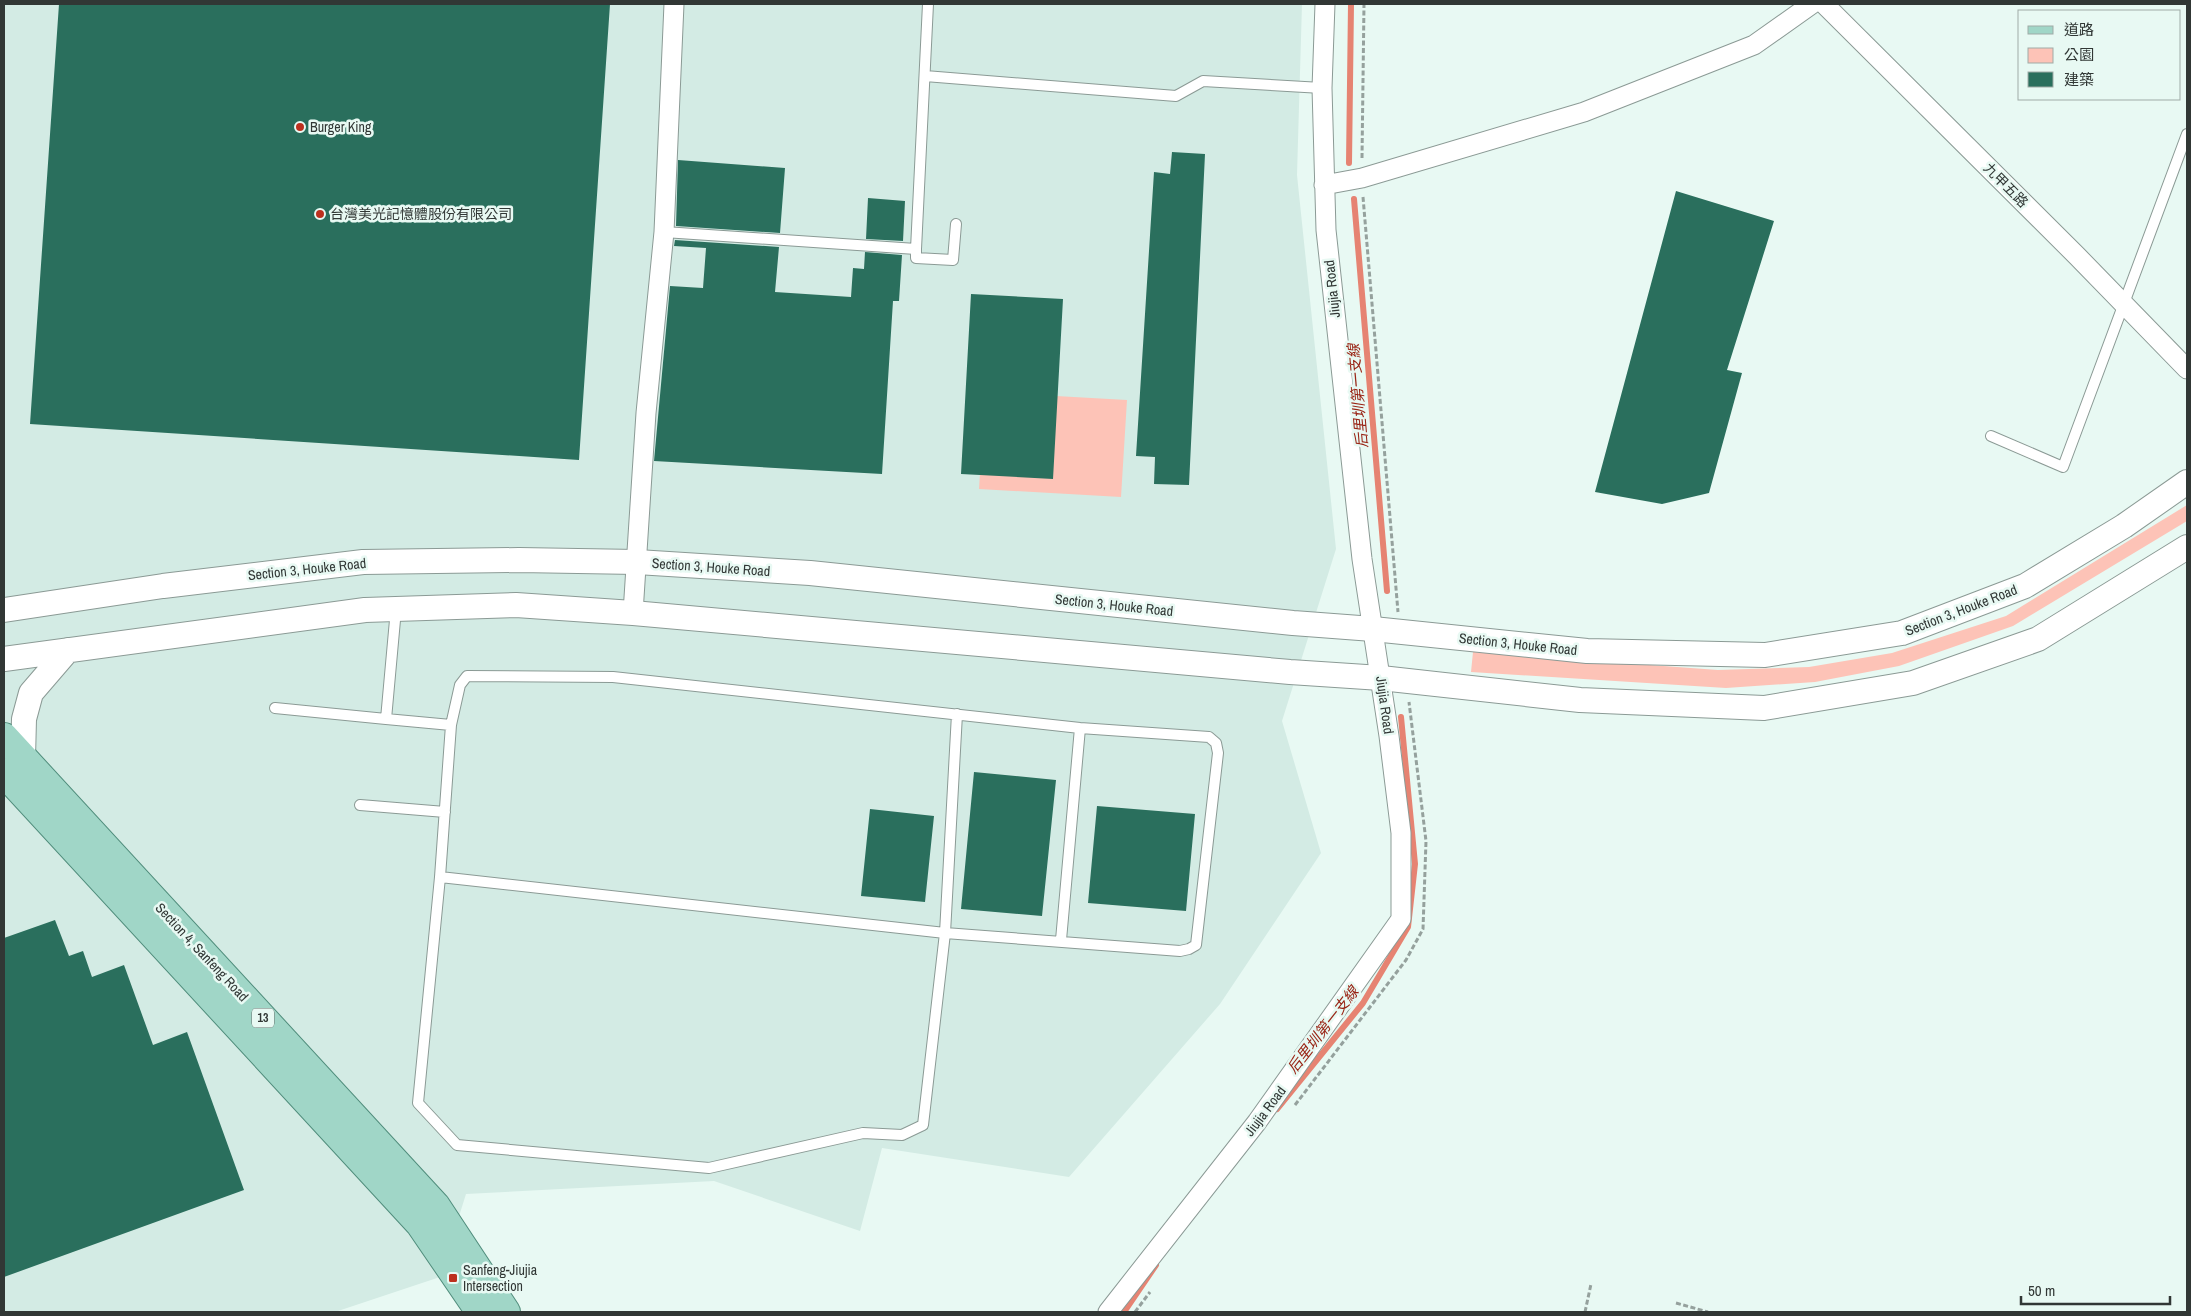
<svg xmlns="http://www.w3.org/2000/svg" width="2191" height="1316" viewBox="0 0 2191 1316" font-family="'Archivo Narrow','Noto Sans TC',sans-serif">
	<rect width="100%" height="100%" fill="#e8f9f3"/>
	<!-- built -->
	<path fill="#d3ebe4" d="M4 4H1302L1297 175 1336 549 1282 721 1321 853 1220 1004 1069 1177 882 1148 860 1231 714 1181 466 1194 440 1277 335 1312H4Z"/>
	<!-- green -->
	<path fill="#fdc3b7" d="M985 392 1127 400 1121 497 979 489Z
		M2187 505V521L2013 626 1899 666 1815 682 1726 688 1471 672 1473 652 1718 670 1809 667 1892 653 2006 616Z"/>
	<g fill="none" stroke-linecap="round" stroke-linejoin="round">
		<!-- stream -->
		<path stroke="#e68372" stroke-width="6" d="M1349 163 1351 4
			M1354 199 1387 591
			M1277 1109 1363 1003 1408 927 1415 864 1401 717
			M1124 1312 1156 1265"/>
	</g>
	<!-- building -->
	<path fill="#2a6f5d" d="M59 4H610L579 460 30 424Z
		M1172 152 1205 154 1189 485 1154 484 1155 457 1136 456 1154 172 1170 174Z
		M678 160 785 168 780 233 676 226Z
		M1676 191 1774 221 1727 370 1742 373 1709 493 1662 504 1595 492Z
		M868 198 905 201 903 241 866 239Z
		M675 240 779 247 775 292 851 297 853 268 864 269 865 252 902 255 899 301H893L882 474 654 461 670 286 703 288 706 248 674 246Z
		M971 294 1063 299 1053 479 961 474Z
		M974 772 1056 780 1042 916 961 909Z
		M1097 806 1195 814 1186 911 1088 903Z
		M870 809 934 816 925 902 861 896Z
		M55 920 69 956 83 951 92 977 124 965 153 1045 187 1032 244 1190 4 1277V938Z"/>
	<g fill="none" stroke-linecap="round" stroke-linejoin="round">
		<defs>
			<path id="service" d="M925 76 1176 96 1203 81 1322 88
				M664 232 916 249 928 4
				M916 249V258L953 260 956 224
				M1991 436 2063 467 2187 134
				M275 708 386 719 396 609
				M386 719 451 725
				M360 805 445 812
				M440 877 945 933 1180 951 1189 949 1196 945 1218 753 1216 743 1209 737 1080 728 613 677 467 676 460 685 451 725 440 877 418 1103 457 1145 709 1168 863 1133 902 1135 923 1125 945 933 957 714
				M1061 940 1080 728"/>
			<path id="minor" d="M1824 4 2077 256 2187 369
				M1324 185 1362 178 1584 112 1754 45 1812 4
				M633 613 646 413 664 232 674 4
				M1108 1312 1257 1122 1401 919V833L1389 736 1362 559 1326 230 1322 88 1325 4"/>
			<path id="tertiary" d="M4 610 163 586 363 562 519 560 637 562 810 573 1293 623 1373 629 1587 651 1765 655 1902 633 2025 586 2124 526 2187 482
				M4 659 365 610 516 605 633 613 1290 672 1381 678 1580 700 1764 708 1913 683 2038 639 2187 547
				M23 758 24 719 31 693 68 650"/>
			<path id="primary" d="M4 737 436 1206 506 1312
				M4 773 420 1224 480 1312"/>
		</defs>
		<!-- service casing -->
		<use href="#service" stroke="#8b9a95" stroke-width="12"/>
		<!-- minor casing -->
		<use href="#minor" stroke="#8b9a95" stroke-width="21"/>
		<!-- tertiary casing -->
		<use href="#tertiary" stroke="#8b9a95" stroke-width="26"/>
		<!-- primary casing -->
		<use href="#primary" stroke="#508d7c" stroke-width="30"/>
		<!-- path -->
		<path stroke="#95a19d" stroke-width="3" stroke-dasharray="5 2.5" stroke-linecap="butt" d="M1362 158 1364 4
			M1363 197 1398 612
			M1295 1105 1406 960 1423 929 1426 841 1409 702
			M1676 1303 1708 1312
			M1135 1312 1150 1292
			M1585 1312 1591 1284"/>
		<!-- service -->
		<use href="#service" stroke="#fff" stroke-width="10"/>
		<!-- minor -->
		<use href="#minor" stroke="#fff" stroke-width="19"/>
		<!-- tertiary -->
		<use href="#tertiary" stroke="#fff" stroke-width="24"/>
		<!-- primary -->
		<use href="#primary" stroke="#a0d6c7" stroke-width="28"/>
	</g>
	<!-- markers -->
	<g fill="#bc301e" stroke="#e8f9f3" stroke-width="2">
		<circle cx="300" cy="127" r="5"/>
		<circle cx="320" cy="214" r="5"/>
		<rect x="448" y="1273" width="10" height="10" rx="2.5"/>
	</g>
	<g text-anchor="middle" stroke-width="5" stroke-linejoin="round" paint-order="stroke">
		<!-- shield labels -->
		<rect fill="#e8f9f3" stroke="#68716e" stroke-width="1" x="252" y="1008.5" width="22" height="19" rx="4"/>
		<g font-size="12" font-weight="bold" fill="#313735">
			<text x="263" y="1022">13</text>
		</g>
		<!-- poi labels -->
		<g font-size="14" fill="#313735" stroke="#e8f9f3" text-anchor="start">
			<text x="310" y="132">Burger King</text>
			<text x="330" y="219">台灣美光記憶體股份有限公司</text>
			<text x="463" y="1275">Sanfeng-Jiujia<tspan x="463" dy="16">Intersection</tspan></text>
		</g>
		<!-- street labels -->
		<g font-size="14" fill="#313735" stroke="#e8f9f3">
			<text transform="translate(2006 185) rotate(45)" y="5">九甲五路</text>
			<text transform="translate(1332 289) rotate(-96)" y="5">Jiujia Road</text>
			<text transform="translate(711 567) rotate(4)" y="5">Section 3, Houke Road</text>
			<text transform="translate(307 569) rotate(-6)" y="5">Section 3, Houke Road</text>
			<text transform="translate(1114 605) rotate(6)" y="5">Section 3, Houke Road</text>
			<text transform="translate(1961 610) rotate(-21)" y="5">Section 3, Houke Road</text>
			<text transform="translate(1518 644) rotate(6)" y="5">Section 3, Houke Road</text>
			<text transform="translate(1385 705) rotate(82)" y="5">Jiujia Road</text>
			<text transform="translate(202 952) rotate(47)" y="5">Section 4, Sanfeng Road</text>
			<text transform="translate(1265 1111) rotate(-53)" y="5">Jiujia Road</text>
		</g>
		<!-- water labels -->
		<g font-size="15" font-style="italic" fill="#992415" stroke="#e8f9f3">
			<text transform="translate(1358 396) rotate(-95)" y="5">后里圳第一支線</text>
			<text transform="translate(1323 1030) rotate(-52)" y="5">后里圳第一支線</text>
		</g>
	</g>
	<!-- border -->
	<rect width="2191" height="1316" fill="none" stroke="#313735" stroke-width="10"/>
	<!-- legend -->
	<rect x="2018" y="10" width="162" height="90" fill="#e8f9f3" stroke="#9faba7"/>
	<rect x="2028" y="26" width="25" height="8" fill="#a0d6c7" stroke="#9faba7"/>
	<text x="2064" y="35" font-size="15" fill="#313735">道路</text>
	<rect x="2028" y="48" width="25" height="15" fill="#fdc3b7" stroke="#9faba7"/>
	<text x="2064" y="60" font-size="15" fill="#313735">公園</text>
	<rect x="2028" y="72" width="25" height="15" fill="#2a6f5d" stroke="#9faba7"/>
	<text x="2064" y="85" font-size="15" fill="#313735">建築</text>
	<!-- scale -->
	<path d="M2021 1296v8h149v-8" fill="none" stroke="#313735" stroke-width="2.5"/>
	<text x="2028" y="1296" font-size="15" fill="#313735" stroke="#e8f9f3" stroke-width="4" paint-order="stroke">50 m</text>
</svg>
